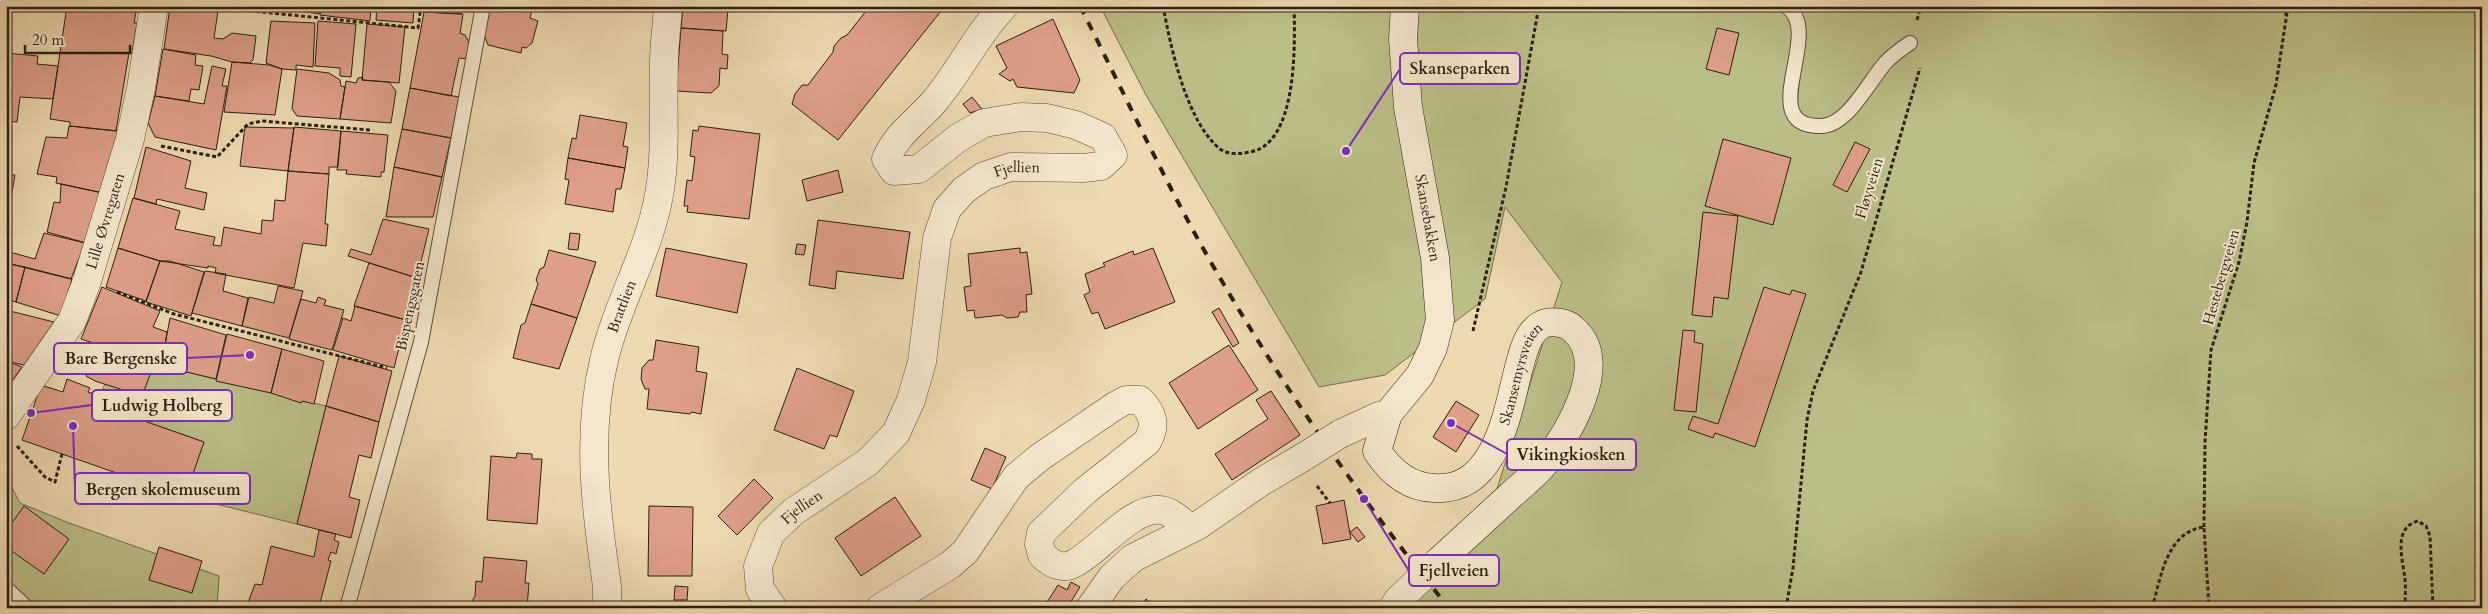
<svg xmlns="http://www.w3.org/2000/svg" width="2488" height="614" viewBox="0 0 2488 614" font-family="Cardo,serif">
	<rect width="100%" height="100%" fill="#edd9b0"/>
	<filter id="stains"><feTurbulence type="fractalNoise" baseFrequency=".004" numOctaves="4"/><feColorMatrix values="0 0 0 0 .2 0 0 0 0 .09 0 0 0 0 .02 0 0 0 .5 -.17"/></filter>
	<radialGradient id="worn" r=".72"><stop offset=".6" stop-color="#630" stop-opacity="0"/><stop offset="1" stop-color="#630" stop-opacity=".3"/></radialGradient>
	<!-- green -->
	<path fill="#bcbe88" stroke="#746e4e" d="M1100 6H2482V608H1396L1495 495 1562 282 1505 207 1485 299 1385 375 1319 387 1146 95Z
		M154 364 326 406 297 524 183 496 204 442 96 404 105 384 142 395Z
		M6 476 20 503 69 523 219 576 217 608H36L6 580Z"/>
	<!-- building -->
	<path fill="#de9f89" stroke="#2b1f13" d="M67 6H137L134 23H137L132 53H129L116 131 70 126V122L50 119Z
		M265 6H321L320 14Z
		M321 6H371L370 21 320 15Z
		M377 6H414L413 23 376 20Z
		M424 6H463L461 14 423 12Z
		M488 6H533L530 18 538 21 532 43 526 48 522 47 521 53 488 45 482 29Z
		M683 6H741V9H728L726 31 681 28Z
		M870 6H945L838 140 792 104 795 94 802 85H808L833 52 834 46 841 38 847 35Z
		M170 7 218 11 214 38 223 39 232 33 256 36 253 60 250 63 232 62 211 56 164 49Z
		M424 12 463 14 460 33 465 35 470 44 467 59 459 58 451 96 410 88Z
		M1053 19 1080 80 1074 93 1017 87 1013 79 1010 81 999 74 1007 68 996 46Z
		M271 21 315 23 313 67 296 65V70L282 69 266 63Z
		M318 21 356 24 351 77 340 76V68L315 66Z
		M367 24 405 27 399 83 362 80Z
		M681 28 723 31 722 54 728 55 727 69 720 68 719 86 711 93 676 91Z
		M1717 28 1739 33 1729 75 1706 69Z
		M163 49 196 55 195 65 203 66 199 90 191 89 189 101 155 96Z
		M6 53 38 56 37 64 58 66 53 99 20 97 17 122 6 121Z
		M232 62 269 65 282 69 275 115 224 112Z
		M212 66 226 69 222 86H227L216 150 155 137 148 123 155 96 204 104Z
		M297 69 329 73 340 80 341 86 345 87 340 119 297 116 292 109Z
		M363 77 362 80 389 82 396 91 391 123 340 119 346 81 356 83 358 78Z
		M410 88 459 97 451 138 402 129Z
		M972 97 982 109 970 113 963 104Z
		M580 115 627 123 623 146 628 147 625 168 568 158 572 138 576 139Z
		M69 126 118 131 103 193 56 183 57 177 37 174 46 137 67 138Z
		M699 126 760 134 749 219 687 212 688 206H684L687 180 692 181 695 157 690 156 693 130 698 131Z
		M245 127 294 128 288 171 240 166Z
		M294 127 341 131 338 167H329V174L288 171Z
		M402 129 451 138 442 177 394 167Z
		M341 131 388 135 384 172H381V177L346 174 347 170H337Z
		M1723 139 1791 158 1773 225 1705 206Z
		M1855 142 1870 149 1847 192 1833 185Z
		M146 147 191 161 185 188 207 193 204 210 157 199 156 204 134 198Z
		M568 158 625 168 621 189H616L613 212 565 204 569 180 565 179Z
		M394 167 442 177 433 217H386Z
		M838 170 843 192 807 201 802 180Z
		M288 171 329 174 325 224H328L326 246 303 243 294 288 215 273 216 268 208 266V268L160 261 118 248 133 198 180 211 175 229 215 237 213 245 221 246 224 227 261 234 262 220 273 221 275 200 285 201Z
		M6 174 15 175 6 228Z
		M61 184 103 193 86 243 47 232 54 202 60 203Z
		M1703 212 1738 216 1728 299 1714 297 1712 317 1692 315Z
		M383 219 429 229 417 278 348 256 351 249 371 255Z
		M818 220 910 232 903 279 837 271 835 289 809 285Z
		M44 233 85 243 71 279 6 263V251L35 259Z
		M570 233 580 234 578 250 568 249Z
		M797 244 806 245 804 255 795 254Z
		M118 248 160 261 146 301 106 287Z
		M666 248 747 264 737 313 656 296Z
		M1020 248V253L1027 252 1032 294 1026 295 1027 312H1020L1018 317 1007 318 1002 315 975 318 974 310 967 311 964 287 971 286 968 254Z
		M1153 248 1175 302 1105 329 1098 312 1092 314 1084 295 1090 292 1085 274 1105 266 1103 263 1133 251 1134 255Z
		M549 250 596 262 577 318 531 304 538 284 536 280 540 269 544 267Z
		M160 261H170L204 272 191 316 146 302Z
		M6 263 25 267 16 302 6 299Z
		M369 263 417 278 406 320 354 306Z
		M25 267 72 279 61 316 16 302Z
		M205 271 226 274 223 291 248 298 242 326 192 313Z
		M278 286 303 291 289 338 242 326 249 297 274 303Z
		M102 287 160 311 153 327 167 332 163 358 129 345 126 354 81 339Z
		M1764 287 1790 295 1792 290 1806 294 1755 447 1715 433 1713 438 1688 429 1693 416 1718 424Z
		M318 297 326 300 324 305 344 310 332 350 289 339 301 299 316 303Z
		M531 304 577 318 559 369 513 358 521 325 525 323Z
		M355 306 406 320 394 368 333 350 343 318 351 321Z
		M1219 308 1239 343 1233 347 1212 312Z
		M6 310 54 322 24 365 6 361Z
		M170 318 226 335 216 379 161 366Z
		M1683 330 1695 331 1694 342 1703 344 1696 412 1674 410Z
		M227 334 282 349 271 393 216 381Z
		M656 340 699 347 696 371 707 373 701 414 691 412 690 414 647 409 649 389H645L641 379 642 368 649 360H653Z
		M1229 345 1258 390 1198 429 1169 383Z
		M99 346 154 364 142 396 95 381 86 376Z
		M282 349 324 361 314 404 302 401 301 403 271 393Z
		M339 356 392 371 379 422 326 406Z
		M6 361 22 367 6 389Z
		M797 368 854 391 837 437 830 435 824 449 774 430Z
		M67 379 90 388 88 392 99 396 96 404 204 442 185 497 22 440 41 385 63 392Z
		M1271 391 1300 435 1232 480 1215 454 1268 419 1256 400Z
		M1456 401 1479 415 1456 452 1433 437Z
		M326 406 379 422 371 458 359 455 349 497 360 500 351 538 297 524Z
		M985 448 1006 457 992 489 971 480Z
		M517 453 532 454V459H542L537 524 487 520 491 456 516 458Z
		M754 479 773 498 737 535 718 516Z
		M895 497 921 536 861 576 835 538Z
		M1344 500 1351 539 1323 544 1316 506Z
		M24 506 69 539 44 574 6 547V531Z
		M649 506 693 507 692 576H648Z
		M1357 527 1365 537 1358 542 1350 532Z
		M319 530 336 534 334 540 339 542 336 554 331 552 328 560 331 561 320 603 333 608H246L255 584 262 585 271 546 314 557Z
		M159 547 202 561 192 593 149 580Z
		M484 557 527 561 525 583H529L527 608H472L471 603 475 596 476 581 482 582Z
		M1071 582 1080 587 1067 608 1044 607 1058 585 1067 590Z
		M675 586 688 587 687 600H674Z
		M1146 599 1157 608H1140Z"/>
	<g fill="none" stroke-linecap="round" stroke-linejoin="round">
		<defs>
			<path id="lane" d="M1786 6C1826 31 1753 126 1820 126 1847 127 1869 81 1886 62 1893 55 1901 49 1910 43
				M6 588 24 605
				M347 608 421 342 483 6"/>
			<g id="street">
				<path id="s1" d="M6 416 72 321 87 281 130 139 141 88 154 6"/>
				<path d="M1340 434 1379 416 1388 414"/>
				<path id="s2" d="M607 608V586C596 511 586 435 604 360 617 304 649 252 659 195 667 151 662 107 664 63 664 44 667 25 668 6"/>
				<path id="s3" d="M773 608 760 589 758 566 771 533 793 512 868 462 896 433 911 400 922 362 937 238 947 209 964 190 984 176 1011 167 1083 168 1101 166 1113 155 1103 137 1076 125 1047 118 1021 117 984 123 958 138 919 169 894 171 886 159C896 135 916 122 933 103 959 73 976 35 1004 6"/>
				<path d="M880 608 950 565 965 552 1016 477 1040 457 1115 406 1126 400H1140C1153 413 1157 425 1147 442L1085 491 1041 533 1039 544 1042 555C1050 563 1062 570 1073 564 1097 553 1132 506 1161 510 1173 512 1182 522 1190 529"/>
				<path d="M1090 608 1112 577 1133 558 1197 526 1261 482 1305 456"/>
			</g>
			<g id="secondary">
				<path id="s4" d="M1405 6 1403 39 1408 107 1435 258 1440 320 1433 348 1420 375 1388 414 1377 451C1390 471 1408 487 1434 488 1496 492 1507 414 1519 367 1523 353 1527 333 1541 325 1549 320 1566 322 1573 329 1612 362 1569 433 1544 464 1535 475 1522 485 1511 495 1487 517 1463 539 1438 562"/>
			</g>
		</defs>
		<!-- lane casing -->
		<use href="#lane" stroke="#5c4e3a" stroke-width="16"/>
		<!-- street casing -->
		<use href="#street" stroke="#5c4e3a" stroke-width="29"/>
		<!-- secondary casing -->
		<use href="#secondary" stroke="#2b1f13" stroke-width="29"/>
		<!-- path -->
		<path stroke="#2b1f13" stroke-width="3" stroke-dasharray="4 2.5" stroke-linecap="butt" d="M204 6 418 28 421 6
			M1163 6C1171 48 1186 121 1220 149 1228 155 1240 154 1250 152 1298 144 1295 43 1294 6
			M2284 6 2286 15
			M1917 20 1921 6
			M161 146 217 157 248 124 262 121 370 130
			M117 292 174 314 387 368
			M1473 331 1506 187 1539 6
			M17 446 45 477 55 482 62 454
			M1317 486 1330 503
			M2204 527 2205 442 2211 350 2239 262 2247 222 2254 163 2276 85 2288 6
			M168 608 169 601
			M1786 608 1793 568 1807 420 1813 391 1861 272 1920 68
			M2152 608C2161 578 2166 532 2204 527L2209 608
			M2405 608C2405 598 2406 589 2405 580 2403 559 2392 528 2418 521L2426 526 2430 536 2433 608"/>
		<!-- lane -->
		<use href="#lane" stroke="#f3e6cc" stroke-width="14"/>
		<!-- street -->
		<use href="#street" stroke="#f3e6cc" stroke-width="28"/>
		<!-- secondary -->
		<use href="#secondary" stroke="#f3e6cc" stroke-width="28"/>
		<!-- rail -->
		<path stroke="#2b1f13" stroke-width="4" stroke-dasharray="9 9" stroke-linecap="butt" d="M1080 6C1120 85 1157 165 1200 243 1272 371 1356 494 1449 608"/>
		<defs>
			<path id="street-bridge" d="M1305 456 1340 434
				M1393 608 1398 600 1438 562"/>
		</defs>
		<!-- street-bridge casing -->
		<use href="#street-bridge" stroke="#5c4e3a" stroke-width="29" stroke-linecap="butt"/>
		<!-- street-bridge -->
		<use href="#street-bridge" stroke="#f3e6cc" stroke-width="28"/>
	</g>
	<g text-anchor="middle" stroke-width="4" stroke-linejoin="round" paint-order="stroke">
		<!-- street labels -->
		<g font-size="15" fill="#2b1f13" stroke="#f3e6cc">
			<text dy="5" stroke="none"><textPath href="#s3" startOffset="558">Fjellien</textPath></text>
			<text transform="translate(1869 188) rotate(-73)" y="5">Fløyveien</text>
			<text dy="5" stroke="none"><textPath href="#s4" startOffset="214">Skansebakken</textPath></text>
			<text dy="5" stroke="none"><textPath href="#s1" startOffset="221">Lille Øvregaten</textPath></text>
			<text transform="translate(2221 277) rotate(-74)" y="5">Hestebergveien</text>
			<text transform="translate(410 306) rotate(-78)" y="5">Bispengsgaten</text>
			<text dy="5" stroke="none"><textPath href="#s2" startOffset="306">Brattlien</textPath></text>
			<text dy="5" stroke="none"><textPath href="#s4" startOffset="692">Skansemyrsveien</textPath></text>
			<text dy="5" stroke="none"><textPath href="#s3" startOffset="122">Fjellien</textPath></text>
		</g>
	</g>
	<!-- callouts -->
	<path fill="none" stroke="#7b2cbf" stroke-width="2" d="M1346 151L1400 69M250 355L187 358M31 413L92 405M1451 423L1507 454M73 426L75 489M1364 499L1409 571"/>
	<g fill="#7b2cbf" stroke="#f3e6cc" stroke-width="2">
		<circle cx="1346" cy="151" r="5"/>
		<circle cx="250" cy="355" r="5"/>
		<circle cx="31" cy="413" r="5"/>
		<circle cx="1451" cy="423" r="5"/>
		<circle cx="73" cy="426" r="5"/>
		<circle cx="1364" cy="499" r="5"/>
	</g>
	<g fill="#f3e6cc" stroke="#7b2cbf" stroke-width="2">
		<rect x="1400" y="53" width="120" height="31" rx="5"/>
		<rect x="54" y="343" width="133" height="31" rx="5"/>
		<rect x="92" y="390" width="140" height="31" rx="5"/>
		<rect x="1507" y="439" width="129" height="31" rx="5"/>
		<rect x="75" y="473" width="175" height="31" rx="5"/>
		<rect x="1409" y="555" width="90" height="31" rx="5"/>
	</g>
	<g font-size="16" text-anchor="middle" font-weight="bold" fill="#2b1f13">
		<text x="1460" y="74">Skanseparken</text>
		<text x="121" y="364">Bare Bergenske</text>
		<text x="162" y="411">Ludwig Holberg</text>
		<text x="1571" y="460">Vikingkiosken</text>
		<text x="163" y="495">Bergen skolemuseum</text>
		<text x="1454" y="576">Fjellveien</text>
	</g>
	<!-- margin -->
	<rect width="2488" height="614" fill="none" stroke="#edd9b0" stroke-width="25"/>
	<rect x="8" y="8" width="2473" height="599" fill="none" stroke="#2b1f13" stroke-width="2.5"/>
	<rect x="12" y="12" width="2463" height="589" fill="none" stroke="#2b1f13"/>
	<!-- scale -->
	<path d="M25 45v8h105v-8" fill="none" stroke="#2b1f13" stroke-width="2.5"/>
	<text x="32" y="45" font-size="15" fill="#2b1f13" stroke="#f3e6cc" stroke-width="4" paint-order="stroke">20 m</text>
	<rect width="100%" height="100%" filter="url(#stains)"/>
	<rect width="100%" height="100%" fill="url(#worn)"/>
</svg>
